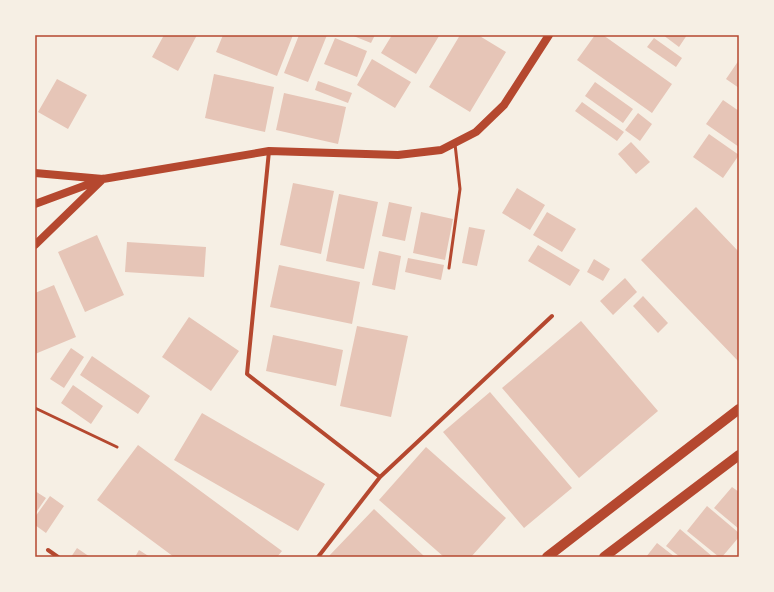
<svg xmlns="http://www.w3.org/2000/svg" width="774" height="592" viewBox="0 0 774 592" font-family="Quicksand,sans-serif">
	<rect width="100%" height="100%" fill="#f6efe4"/>
	<!-- building -->
	<path fill="#e6c5b7" d="M164 35H197L178 71 152 57Z
		M223 35H293L277 76 216 52Z
		M299 35H327L308 82 284 73Z
		M351 35H375L371 43Z
		M392 35H438L439 36 416 74 381 53Z
		M460 35H478L506 52 470 112 429 87Z
		M595 35H603L672 84 652 113 577 60Z
		M663 35H687L679 47Z
		M335 38 367 51 357 77 324 64Z
		M654 38 682 58 676 67 647 47Z
		M372 59 411 82 395 108 357 85Z
		M739 60V88L726 79Z
		M214 74 274 87 265 132 205 118Z
		M57 79 87 95 68 129 38 112Z
		M318 81 352 93 348 103 315 90Z
		M595 82 633 109 623 123 585 96Z
		M284 93 346 107 338 144 276 130Z
		M723 100 739 111V147L706 124Z
		M582 102 624 132 617 141 575 111Z
		M638 113 652 124 640 141 625 130Z
		M709 134 739 155 723 178 693 157Z
		M631 142 650 162 636 174 618 154Z
		M293 183 334 191 321 254 280 245Z
		M517 188 545 205 530 230 502 213Z
		M339 194 378 202 364 269 326 261Z
		M389 202 412 207 405 241 382 236Z
		M696 207 739 252V362L641 260Z
		M421 212 453 219 445 260 413 253Z
		M547 212 576 229 562 252 533 235Z
		M469 227 485 230 477 266 462 263Z
		M97 235 124 295 85 312 58 252Z
		M127 242 206 247 204 277 125 272Z
		M538 245 580 270 570 286 528 261Z
		M379 251 401 256 395 290 372 285Z
		M408 258 444 265 441 280 405 272Z
		M594 259 610 269 603 281 587 272Z
		M279 265 360 282 352 324 270 307Z
		M625 278 637 292 613 315 600 301Z
		M54 285 76 337 35 354V293Z
		M643 296 668 323 658 333 633 306Z
		M189 317 239 351 211 391 162 357Z
		M581 321 658 411 579 478 502 388Z
		M357 326 408 336 391 417 340 406Z
		M273 335 343 350 336 386 266 371Z
		M71 348 84 357 64 388 50 379Z
		M92 356 150 396 138 414 80 375Z
		M73 385 103 406 91 424 61 403Z
		M490 392 572 488 524 528 443 432Z
		M202 413 325 484 298 531 174 460Z
		M138 445 282 551 277 557H174L97 500Z
		M426 447 506 518 471 557H444L379 500Z
		M732 487 739 492V529L714 508Z
		M35 491 46 498 35 514Z
		M50 496 64 506 46 533 35 525V517Z
		M707 506 739 533V537L722 557H719L687 531Z
		M374 509 425 557H328Z
		M680 529 713 557H680L666 546Z
		M657 543 675 557H646Z
		M77 548 90 557H71Z
		M139 550 150 557H135Z"/>
	<g fill="none" stroke-linecap="round" stroke-linejoin="round">
		<!-- service -->
		<path stroke="#b5482f" stroke-width="3" d="M449 268 460 189 455 144
			M35 408 117 447"/>
		<!-- minor -->
		<path stroke="#b5482f" stroke-width="4" d="M269 151 247 374 380 477
			M48 550 58 557
			M318 557 380 477 552 316"/>
		<!-- secondary -->
		<path stroke="#b5482f" stroke-width="8" d="M35 173 103 179 269 151 398 155 441 150 476 132 504 105 549 35
			M35 204 100 180
			M35 245 103 179"/>
		<!-- primary -->
		<path stroke="#b5482f" stroke-width="10" d="M547 557 739 409
			M604 557 739 455"/>
	</g>
	<!-- border -->
	<rect width="774" height="592" fill="none" stroke="#f6efe4" stroke-width="72"/>
	<rect x="36" y="36" width="702" height="520" fill="none" stroke="#b5482f" stroke-width="1.5"/>
</svg>
